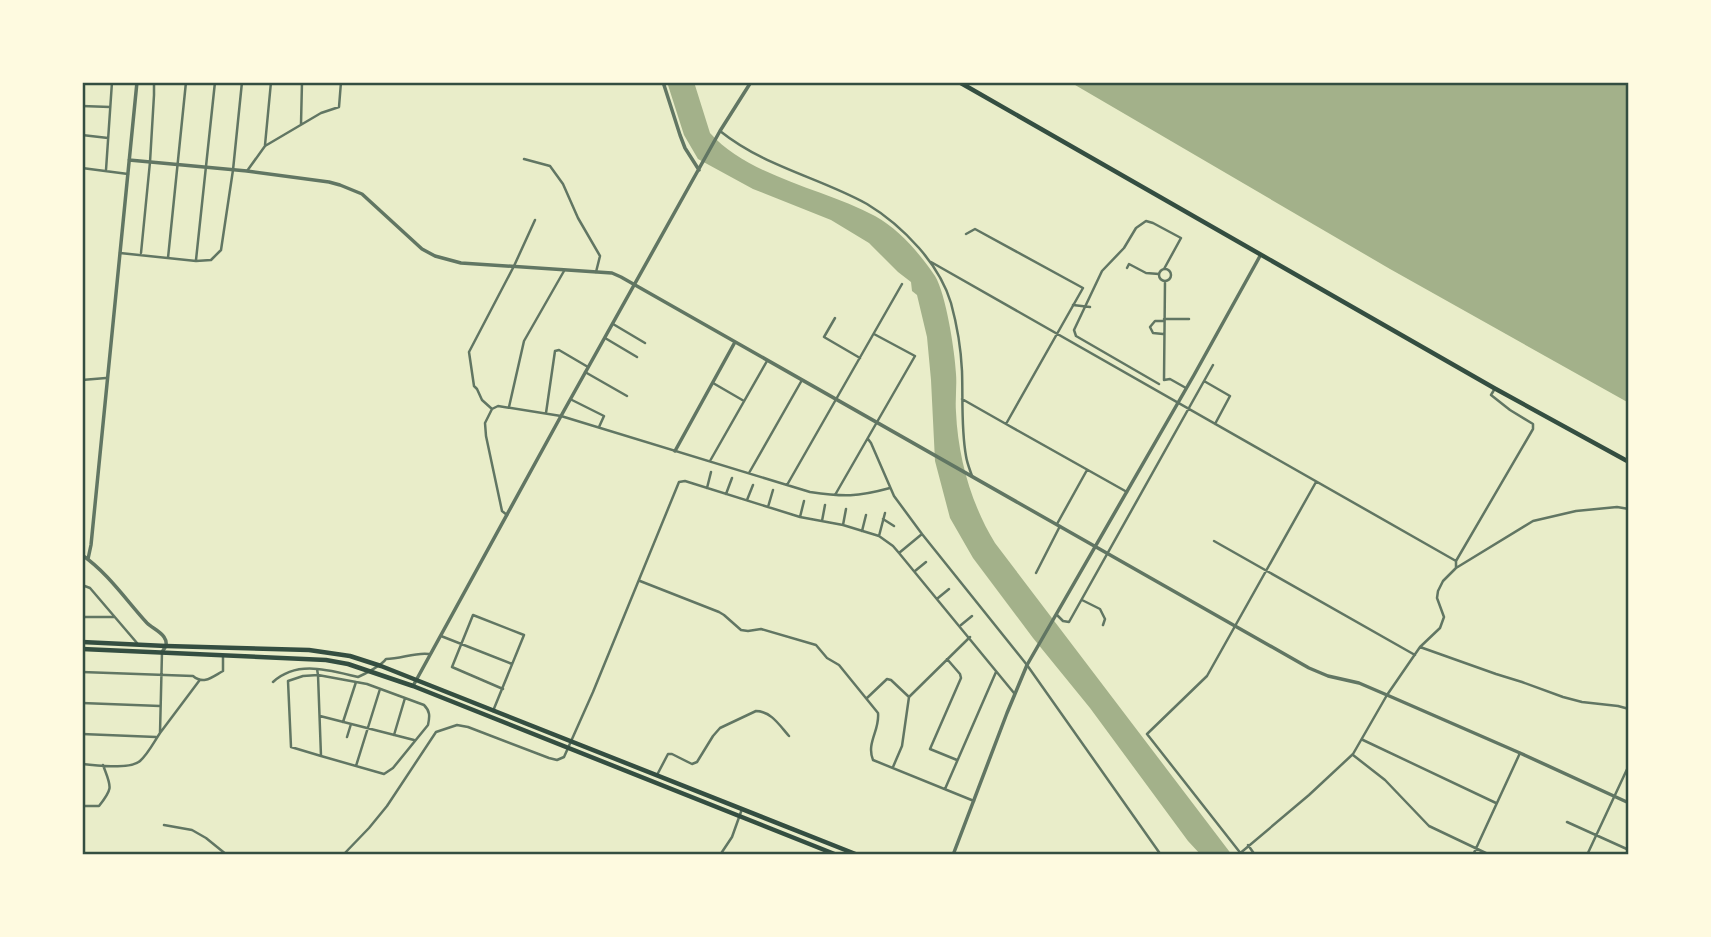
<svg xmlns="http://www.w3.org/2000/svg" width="1711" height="937" viewBox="0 0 1711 937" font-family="'Roboto Serif',serif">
	<rect width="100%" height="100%" fill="#e9edc9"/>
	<!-- water -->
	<path fill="#a3b18a" d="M667 82H694L710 133C749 177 825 189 875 216 899 229 920 254 935 276 946 294 955 352 956 374 957 387 955 399 956 412 958 457 971 504 995 543L1232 855H1201L1188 841 1090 708 1033 638 973 558 950 518 935 461 931 380 927 337 917 295 912 291 911 282 898 272 869 243 831 220 753 189 698 159 684 135Z
		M1070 82H1629V403L1390 269Z"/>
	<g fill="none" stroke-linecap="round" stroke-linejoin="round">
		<!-- pedestrian -->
		<path stroke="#617663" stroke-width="2.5" d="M1127 268 1129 264 1146 273 1159 274
			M1159 275a6 6 0 1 1 12 0a6 6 0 1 1-12 0Z
			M1165 281 1164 380 1170 379 1186 388
			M1073 305 1090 307
			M1164 319H1189
			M1163 334 1153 333 1150 327 1155 321H1164
			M1159 384 1076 336 1074 330 1102 271 1124 248 1136 228 1146 221 1153 223 1181 238 1164 269"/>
		<!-- minor -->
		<path stroke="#617663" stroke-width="2.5" d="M82 106 110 107
			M301 124 302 82
			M720 131C765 167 818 177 867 204 887 216 904 231 919 248 933 264 945 283 951 303 957 325 961 349 962 371 963 399 961 429 966 456 967 463 970 470 972 476
			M82 135 108 138
			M265 145 271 82
			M524 159 550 166 563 184 578 218 600 256 596 272
			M82 168 128 174
			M106 170 112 82
			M247 171 265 146 321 113 339 107 341 82
			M966 234 975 229 1083 288 1006 424 1127 492
			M120 253 196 261 211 260 221 250 233 170 242 82
			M141 253 150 162 154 95V82
			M168 258 186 82
			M196 260 215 82
			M931 262 1456 561
			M835 318 824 337 860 358
			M613 324 645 343
			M605 338 637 357
			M585 372 627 396
			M82 380 106 378
			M1204 381 1230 396 1215 424
			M713 383 744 401
			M962 399 1006 424
			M572 400 604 416 599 427
			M509 407 524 341 564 271
			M492 409 498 406 561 416 810 492C844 497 857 497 890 488
			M492 409 482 400 477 389 474 386 469 352 514 266 535 220
			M492 409 485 423 486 436 502 511 507 515
			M546 413 555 351 559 350 588 367
			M868 439 871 443 894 496 922 534 1027 665 1161 855
			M710 461 767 361
			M749 473 802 380
			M787 485 902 284
			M707 488 711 472
			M726 494 732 478
			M835 495 915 356 874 334
			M747 500 753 485
			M768 507 773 490
			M800 517 804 501
			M883 519 894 526
			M822 521 825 505
			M1057 524 1087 470
			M843 525 846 509
			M862 531 866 515
			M879 536 885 513
			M1214 541 1415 655
			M899 553 922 534
			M1456 568V561L1533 429V424L1510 410 1491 395 1494 390
			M915 571 926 562
			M1036 573 1060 526
			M640 581 719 612 724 615 741 630 748 631 761 629 816 645 827 658 839 665 878 713C880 730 866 743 873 760L974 801
			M82 585 90 588 137 643
			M938 598 949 589
			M1082 600 1100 609 1105 619 1103 625
			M1057 615 1063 621 1069 622 1213 365
			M82 617H114
			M961 625 972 616
			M441 636 512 664
			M1420 647 1496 674 1522 682 1563 697 1582 702 1618 706 1629 709
			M947 659 960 674 961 678 930 749 957 760
			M317 669 318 675 303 676 288 681 291 747 321 756
			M82 672 193 676C204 685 212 677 223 671V655
			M318 675 367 684 424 705C430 711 430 716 428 725L393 768 384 774 321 756Z
			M273 682C297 660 328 670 358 677 365 674 382 665 386 659 401 659 415 652 429 654
			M867 698 887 679 891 680 909 697
			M82 703 160 706
			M493 711 524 635 473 615 452 667 503 689
			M320 716 414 740
			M343 722 356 682
			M160 733 199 681
			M82 734 156 737
			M394 735 405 698
			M347 737 351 724
			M1363 740 1496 803
			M1353 755 1385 780 1429 826 1490 855
			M82 764C96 765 130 770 140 761 148 754 154 742 160 733L162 652
			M356 766 380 689
			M893 767 902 746 909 697 970 637
			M657 775 668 754H672L692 764 697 762 713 736 720 728 756 711C771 711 780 726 789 736
			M945 789 996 672
			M82 806H99C114 787 111 787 103 765
			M1567 822 1629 850
			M164 825 192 830 206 838 227 855
			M1248 845 1255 855
			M343 855 369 828 387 806 436 732 457 725 468 727 549 758 557 760 564 757 593 692 679 482 685 481 800 517 843 525 879 536 893 546 899 553 1014 693
			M720 855 732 837 742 809
			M1238 855 1309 795 1353 754 1387 695 1420 647 1440 628 1444 617 1437 598 1438 591 1443 581 1456 568 1533 521 1576 511 1617 507 1629 509
			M1242 855 1147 734 1207 676 1316 482
			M1473 855 1520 753
			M1587 855 1629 765"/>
		<!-- tertiary -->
		<path stroke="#617663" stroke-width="3.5" d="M663 82 680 135 685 148 699 170
			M129 160 247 171 329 182 340 185 362 194 422 249 435 256 461 263 612 273 621 277 1309 668 1328 676 1359 683 1387 695 1520 753 1629 803
			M675 451 735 342
			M82 555C108 573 126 600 147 623 152 628 160 631 164 637 168 643 166 647 162 652
			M88 559 91 545 137 82
			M413 686 561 416 720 131 751 82
			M953 855 1007 713 1027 665 1194 375 1260 256"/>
		<!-- secondary -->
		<path stroke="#344e41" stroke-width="4.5" d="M82 642 166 646 309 650 350 656 381 666 858 855
			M82 649 326 660 348 664 413 686 837 855"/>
		<!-- primary -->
		<path stroke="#344e41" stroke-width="4.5" d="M959 82 1494 388 1629 462"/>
	</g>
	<!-- border -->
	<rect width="1711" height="937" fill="none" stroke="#fefae0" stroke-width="168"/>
	<rect x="84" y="84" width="1543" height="769" fill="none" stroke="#344e41" stroke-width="2.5"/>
</svg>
